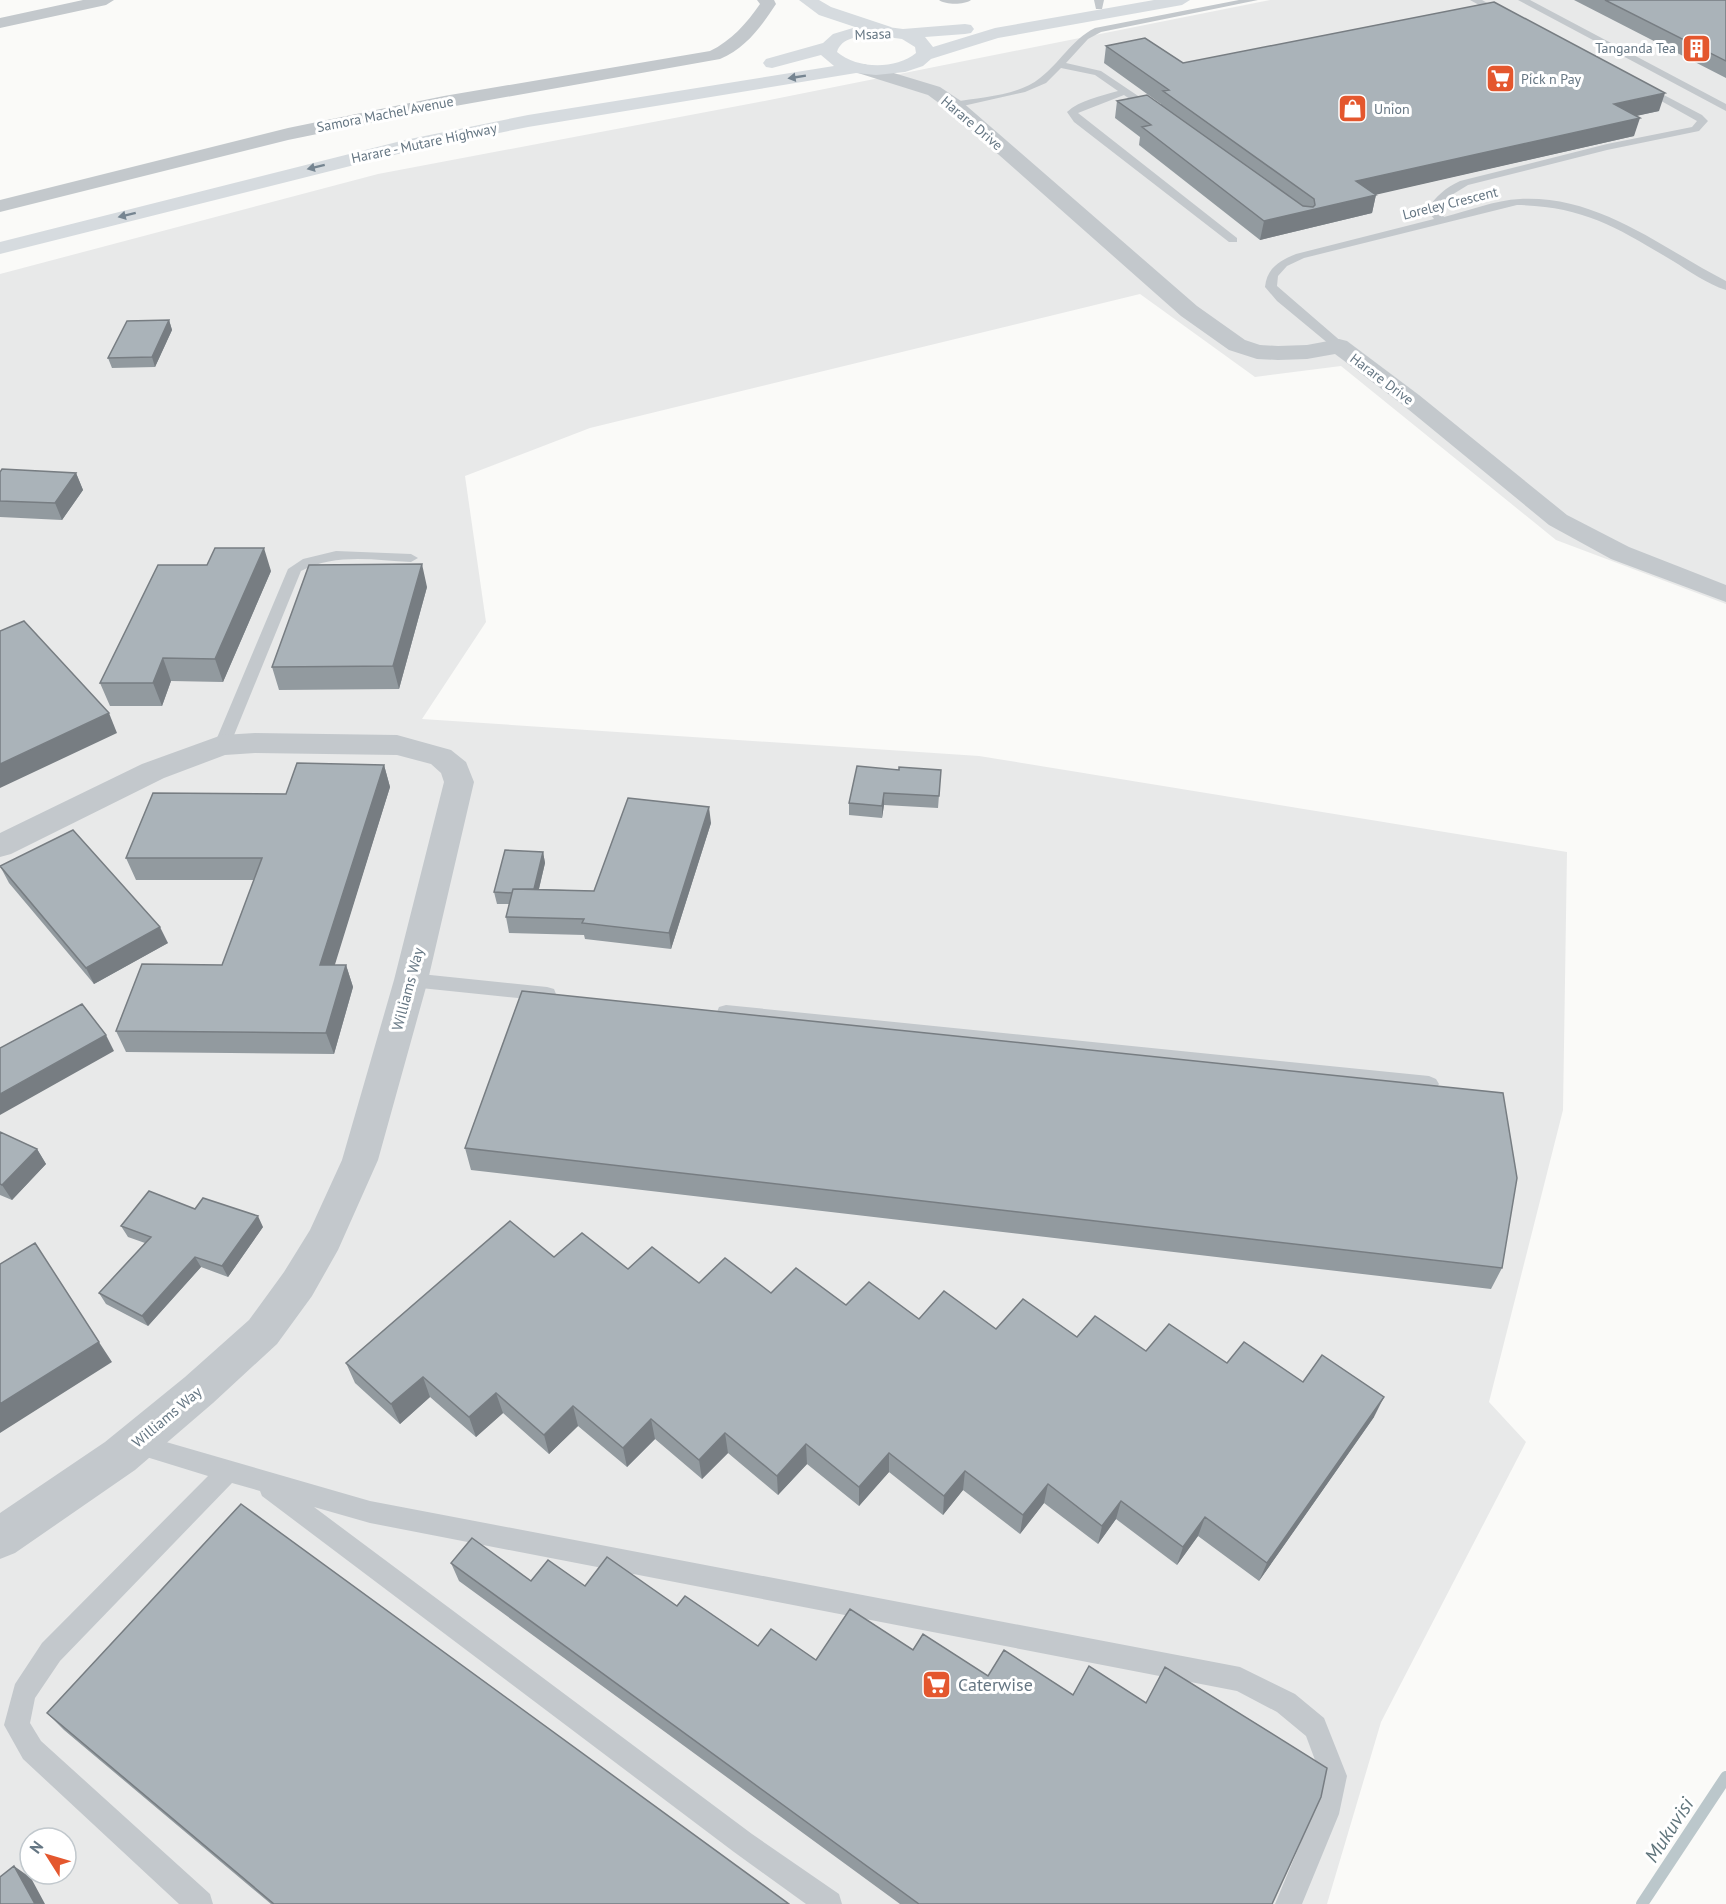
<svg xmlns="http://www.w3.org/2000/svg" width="1726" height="1904" viewBox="0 0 1726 1904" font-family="'PT Sans',sans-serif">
	<rect width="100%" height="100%" fill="#fafaf8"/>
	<!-- built -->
	<path fill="#e8e9e9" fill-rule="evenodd" d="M1270 0H1726V604L1556 540 1341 366 1255 377 1140 294 590 428 465 476 486 622 422 719 979 756 1567 852 1563 1110 1489 1402 1526 1442 1381 1722 1327 1904H0V274L378 174 759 102ZM30 1838H66V1874H30Z"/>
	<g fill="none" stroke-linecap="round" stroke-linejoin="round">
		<!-- stream -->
		<path stroke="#bbc7cb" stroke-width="12" d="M1642 1904 1726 1777"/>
		<!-- service -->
		<path fill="#c3c8cc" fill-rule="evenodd" d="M939 0H971C964 5 946 5 939 0Z
			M1094 0H1104L1102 9H1096Z
			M1239 0H1258L1101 32 1088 39 1066 63 1101 71 1159 110V114H1151L1124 95 1078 113 1237 238V242H1229L1074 122 1067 112C1080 100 1101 96 1118 91L1095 75 1061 68 1046 83 1025 92 954 108 949 105 954 102C981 97 1018 96 1040 78 1060 63 1071 40 1095 28Z
			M1470 0H1482L1507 14 1499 16Z
			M1518 0H1530L1726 104V111Z
			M1641 83 1702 115 1708 121 1699 131 1607 150 1468 185 1450 196 1439 210 1444 217C1468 211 1495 200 1520 199 1599 195 1660 247 1726 281V290C1707 284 1689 271 1673 261 1618 228 1583 206 1517 205L1304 258 1287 266 1278 276 1277 286 1343 343 1345 346 1343 349H1335L1277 301 1265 287C1267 268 1279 261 1296 254L1434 219 1427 210C1436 196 1445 188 1460 181L1607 144 1692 127 1697 121 1638 88V84Z
			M336 551 411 554 418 558 411 562C374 560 335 553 301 571L230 745 228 749H216L214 745 288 569 303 559Z
			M411 973 547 987 554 989 556 994 554 999 547 1001 411 987 405 985 402 980 405 975Z
			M726 1005 1429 1076 1436 1079 1439 1084 1436 1089 1429 1092 726 1019 719 1017 717 1012 719 1007Z
			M135 1433 370 1501 1240 1667 1295 1694 1324 1718 1347 1776 1339 1814 1302 1904H1275L1313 1813 1321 1776 1306 1736 1277 1712 1237 1691 370 1523 314 1507 752 1834 839 1894 842 1904H806L734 1852 262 1496 260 1491 232 1483 60 1661 35 1698 30 1723 41 1741 210 1894 213 1904H179L23 1759 4 1725 15 1684 42 1643 208 1476 127 1451 124 1444 127 1437Z"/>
		<!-- minor -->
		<path fill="#c3c8cc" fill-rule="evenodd" d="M83 0H114L106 5 0 28V18Z
			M757 0H774L776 4C761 27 746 48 720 59L444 108 288 140 0 212V200L288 128 444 96 710 51C731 41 747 23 760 4Z
			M864 64 940 87 961 101 1197 306 1245 340 1260 345 1278 346 1307 345 1339 339 1347 341 1419 395 1567 515 1629 547 1726 585V602L1611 559 1549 525 1403 405 1335 354 1307 359 1278 360 1257 359 1229 350 1181 316 947 109 928 95 858 73 855 69 858 65Z
			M255 733 397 735 451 750 466 762 474 782 428 980 378 1160 338 1250 312 1296 277 1344 213 1403 135 1470 15 1553 0 1559V1513L105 1442 185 1377 249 1320 284 1272 310 1230 342 1160 394 980 444 782 441 773 431 764 397 755 255 753 225 755 164 778 11 854 0 857V833L142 764 222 735Z"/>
		<!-- primary -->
		<path fill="#d6dbdf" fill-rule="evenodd" d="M799 0H819L831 7 891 27 894 31 891 35H879L819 15Z"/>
		<!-- trunk -->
		<path fill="#d6dbdf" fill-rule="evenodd" d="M1154 0H1190L1182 5 998 38 931 59 923 66 905 72 876 75 856 73 528 127 406 152 0 254V242L405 140 528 115 834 66 821 55 772 68 766 67 763 63 766 59 823 43 833 34 853 28 880 26 903 29 965 24 971 25 974 29 971 33 965 34 925 37 933 47 995 28ZM880 36 902 39 915 47 916 53C895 70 857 69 837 52 842 35 865 36 880 36Z"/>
	</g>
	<!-- wall -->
	<path fill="#929a9f" d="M1574 0H1726V78Z
		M1106 46 1183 63 1659 111 1635 116 1634 136 1376 194 1372 213 1260 240 1139 145 1140 137 1115 118 1117 101 1161 105V104L1104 63Z
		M169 320 172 330 155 367 112 368 108 358Z
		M0 472 76 473 83 490 62 520 0 517Z
		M271 571 223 682 171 681 162 706H110L100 683Z
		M427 587 399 689 279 690 272 667Z
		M384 765 390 787 334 965H346L353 987 334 1054 126 1052 116 1031 222 965 254 880H136L126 858 286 794Z
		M899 770H941L938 808 884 805 882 818 849 815V803Z
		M711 823 671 949 585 939 584 935 509 933 506 917 509 904H497L494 892 543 852 545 863 539 889 594 891Z
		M0 866 168 943 94 984 9 883Z
		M0 1132 37 1149 46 1164 12 1200 0 1195Z
		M465 1148 1502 1268 1491 1289 471 1170Z
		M195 1209 263 1227 228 1277 201 1267 148 1326 106 1304 99 1293 145 1243 128 1237 121 1226Z
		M554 1257 628 1269 699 1283 771 1293 846 1305 919 1319 996 1329 1077 1337 1146 1351 1227 1363 1374 1417 1259 1581 1198 1536 1177 1565 1116 1519 1098 1544 1044 1503 1020 1534 963 1490 943 1515 889 1472 859 1506 807 1464 778 1495 728 1453 702 1479 655 1439 627 1467 578 1426 549 1454 503 1413 476 1437 430 1397 400 1424 355 1383 346 1363Z
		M451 1563 531 1581 585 1586 677 1606 758 1646 816 1660 1272 1904H900L459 1581Z
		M47 1713 789 1904H271L64 1730Z"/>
	<!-- shaded-wall -->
	<path fill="#777d82" d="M1665 93 1659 111 1609 122 1614 104Z
		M1640 118 1634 136 1353 200 1356 181Z
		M1376 195 1372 213 1260 240 1264 221Z
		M169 320 172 330 155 367 152 357Z
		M76 473 83 490 62 520 55 503Z
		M264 548 271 571 223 682 215 659Z
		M422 564 427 587 399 689 393 666Z
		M163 658 171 681 162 706 153 683Z
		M109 713 117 733 0 788V764Z
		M384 765 390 787 328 987 320 965Z
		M884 793V805L882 818V806Z
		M709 807 711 823 671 949 669 933Z
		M543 852 545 863 535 905 533 894Z
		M160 927 168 943 94 984 86 968Z
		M346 965 353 987 334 1054 326 1033Z
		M106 1035 114 1051 0 1115V1094Z
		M37 1149 46 1164 12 1200 2 1185Z
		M258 1216 263 1227 228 1277 222 1266Z
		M195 1257 201 1267 148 1326 142 1316Z
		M48 1264 112 1362 0 1433V1404Z
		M423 1377 430 1397 400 1424 391 1404Z
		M496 1393 503 1413 476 1437 469 1417Z
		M1384 1397 1374 1417 1259 1581 1267 1563Z
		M573 1406 578 1426 549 1454 544 1435Z
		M651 1419 655 1439 627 1467 623 1448Z
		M725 1433 728 1453 702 1479 699 1460Z
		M806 1444 807 1464 778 1495 777 1476Z
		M889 1453V1472L859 1506V1487Z
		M965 1471 963 1490 943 1515 944 1496Z
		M1048 1484 1044 1503 1020 1534 1023 1515Z
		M1121 1501 1116 1519 1098 1544 1102 1526Z
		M1205 1517 1198 1536 1177 1565 1183 1547Z
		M14 1866 31 1878 45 1904H35Z"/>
	<!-- building -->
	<path fill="#aab3b9" stroke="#777d82" stroke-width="1.5" d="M1605 0H1726V61Z
		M1494 2 1665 93 1614 104 1640 118 1356 181 1376 195 1264 221 1142 127 1151 125 1117 101 1147 95 1303 206 1313 207 1315 205 1314 199 1163 91 1169 90 1106 46 1145 38 1183 63Z
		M169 320 152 357 108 358 127 321Z
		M2 469 76 473 55 503 0 501V472Z
		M215 548H264L215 659 163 658 153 683H100L158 565H207Z
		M422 564 393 666 272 667 309 565Z
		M24 621 109 713 0 764V631Z
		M297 763 384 765 320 965H346L326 1033 116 1031 142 964 222 965 262 858H126L153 793 286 794Z
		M857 766 899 770V767L941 770 939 796 884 793 882 806 849 803Z
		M628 798 709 807 669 933 582 923 584 919 506 917 513 889 594 891Z
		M73 830 160 927 86 968 0 866Z
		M505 850 543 852 534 889H513L512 893 494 892Z
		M522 991 1503 1093 1517 1178 1502 1268 465 1148Z
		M82 1004 106 1035 0 1094V1048Z
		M0 1132 37 1149 2 1185 0 1184Z
		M149 1191 195 1209 203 1198 258 1216 222 1266 195 1257 142 1316 99 1293 151 1237 121 1226Z
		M510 1221 554 1257 582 1233 628 1269 652 1247 699 1283 725 1258 771 1293 796 1268 846 1305 869 1282 919 1319 944 1291 996 1329 1023 1299 1077 1337 1095 1316 1146 1351 1169 1324 1227 1363 1244 1342 1303 1382 1322 1355 1384 1397 1267 1563 1205 1517 1183 1547 1121 1501 1102 1526 1048 1484 1023 1515 965 1471 944 1496 889 1453 859 1487 806 1444 777 1476 725 1433 699 1460 651 1419 623 1448 573 1406 544 1435 496 1393 469 1417 423 1377 391 1404 346 1363Z
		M35 1243 99 1342 0 1404V1264Z
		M241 1504 789 1904H274L47 1713Z
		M472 1538 531 1581 548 1560 585 1586 607 1557 677 1606 685 1596 758 1646 771 1629 816 1660 850 1609 913 1650 923 1634 988 1676 1004 1650 1073 1695 1089 1666 1146 1703 1165 1667 1327 1768 1321 1797 1272 1904H919L451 1563Z
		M14 1866 35 1904H0V1877Z"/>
	<!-- one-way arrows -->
	<defs><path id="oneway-solid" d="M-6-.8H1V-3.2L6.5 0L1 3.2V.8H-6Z" transform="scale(1.5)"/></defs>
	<g fill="#768591">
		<use href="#oneway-solid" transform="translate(797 77) rotate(171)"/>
		<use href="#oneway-solid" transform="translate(316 167) rotate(166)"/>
		<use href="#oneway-solid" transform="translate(127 215) rotate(166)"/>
	</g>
	<!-- icons -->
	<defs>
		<symbol id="building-square" viewBox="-11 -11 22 22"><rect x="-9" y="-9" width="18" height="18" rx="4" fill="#e4572e" stroke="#fff"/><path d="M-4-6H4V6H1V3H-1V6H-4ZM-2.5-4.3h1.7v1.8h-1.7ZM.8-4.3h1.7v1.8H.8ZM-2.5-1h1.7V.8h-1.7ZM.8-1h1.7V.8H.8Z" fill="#fff"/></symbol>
		<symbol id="supermarket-square" viewBox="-11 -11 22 22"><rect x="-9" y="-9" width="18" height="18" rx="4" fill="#e4572e" stroke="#fff"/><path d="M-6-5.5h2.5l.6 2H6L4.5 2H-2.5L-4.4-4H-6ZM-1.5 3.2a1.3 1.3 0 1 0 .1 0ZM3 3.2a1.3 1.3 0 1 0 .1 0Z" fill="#fff"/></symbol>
		<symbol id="shop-square" viewBox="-11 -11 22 22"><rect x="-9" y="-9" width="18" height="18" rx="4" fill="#e4572e" stroke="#fff"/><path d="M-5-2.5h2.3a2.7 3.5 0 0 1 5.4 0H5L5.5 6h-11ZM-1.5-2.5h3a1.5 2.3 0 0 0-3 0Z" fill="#fff"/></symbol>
	</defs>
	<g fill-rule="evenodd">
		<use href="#building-square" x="1680" y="32" width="33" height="33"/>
		<use href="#supermarket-square" x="1484" y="62" width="33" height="33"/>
		<use href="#shop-square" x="1336" y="92" width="33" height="33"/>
		<use href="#supermarket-square" x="920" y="1668" width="33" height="33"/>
	</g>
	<g text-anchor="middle" stroke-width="6" stroke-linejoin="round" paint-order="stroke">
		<!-- far-street labels -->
		<g font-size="14" fill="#657683" stroke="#fff">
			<text transform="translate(873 34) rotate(-2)" y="5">Msasa</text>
			<text transform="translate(385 114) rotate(-11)" y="5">Samora Machel Avenue</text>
			<text transform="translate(972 123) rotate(40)" y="5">Harare Drive</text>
			<text transform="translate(424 143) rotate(-12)" y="5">Harare - Mutare Highway</text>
			<text transform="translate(1450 203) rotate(-14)" y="5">Loreley Crescent</text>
			<text transform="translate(1382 379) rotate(37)" y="5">Harare Drive</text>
		</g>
		<!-- far-poi labels -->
		<g font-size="14" fill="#657683" stroke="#fff" text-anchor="start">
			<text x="1676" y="53" text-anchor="end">Tanganda Tea</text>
			<text x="1521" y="84">Pick n Pay</text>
			<text x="1374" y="114">Union</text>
		</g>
		<!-- street labels -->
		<g font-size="15" fill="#657683" stroke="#fff">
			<text transform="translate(408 989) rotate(-75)" y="5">Williams Way</text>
			<text transform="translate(167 1417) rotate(-40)" y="5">Williams Way</text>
		</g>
		<!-- near-poi labels -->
		<g font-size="18" fill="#657683" stroke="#fff" text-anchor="start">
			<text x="958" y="1691">Caterwise</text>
		</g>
		<!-- near-water labels -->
		<g font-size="20" font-style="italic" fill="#60757c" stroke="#fff">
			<text transform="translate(1669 1830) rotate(-57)" y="7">Mukuvisi</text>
		</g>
	</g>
	<!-- north arrow -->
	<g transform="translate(48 1856) rotate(307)"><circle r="28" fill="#ffffff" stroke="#c1c8cd" stroke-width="1.5"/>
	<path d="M0-4.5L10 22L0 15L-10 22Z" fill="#e4572e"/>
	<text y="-9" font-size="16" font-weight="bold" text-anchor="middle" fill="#657683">N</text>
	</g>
</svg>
